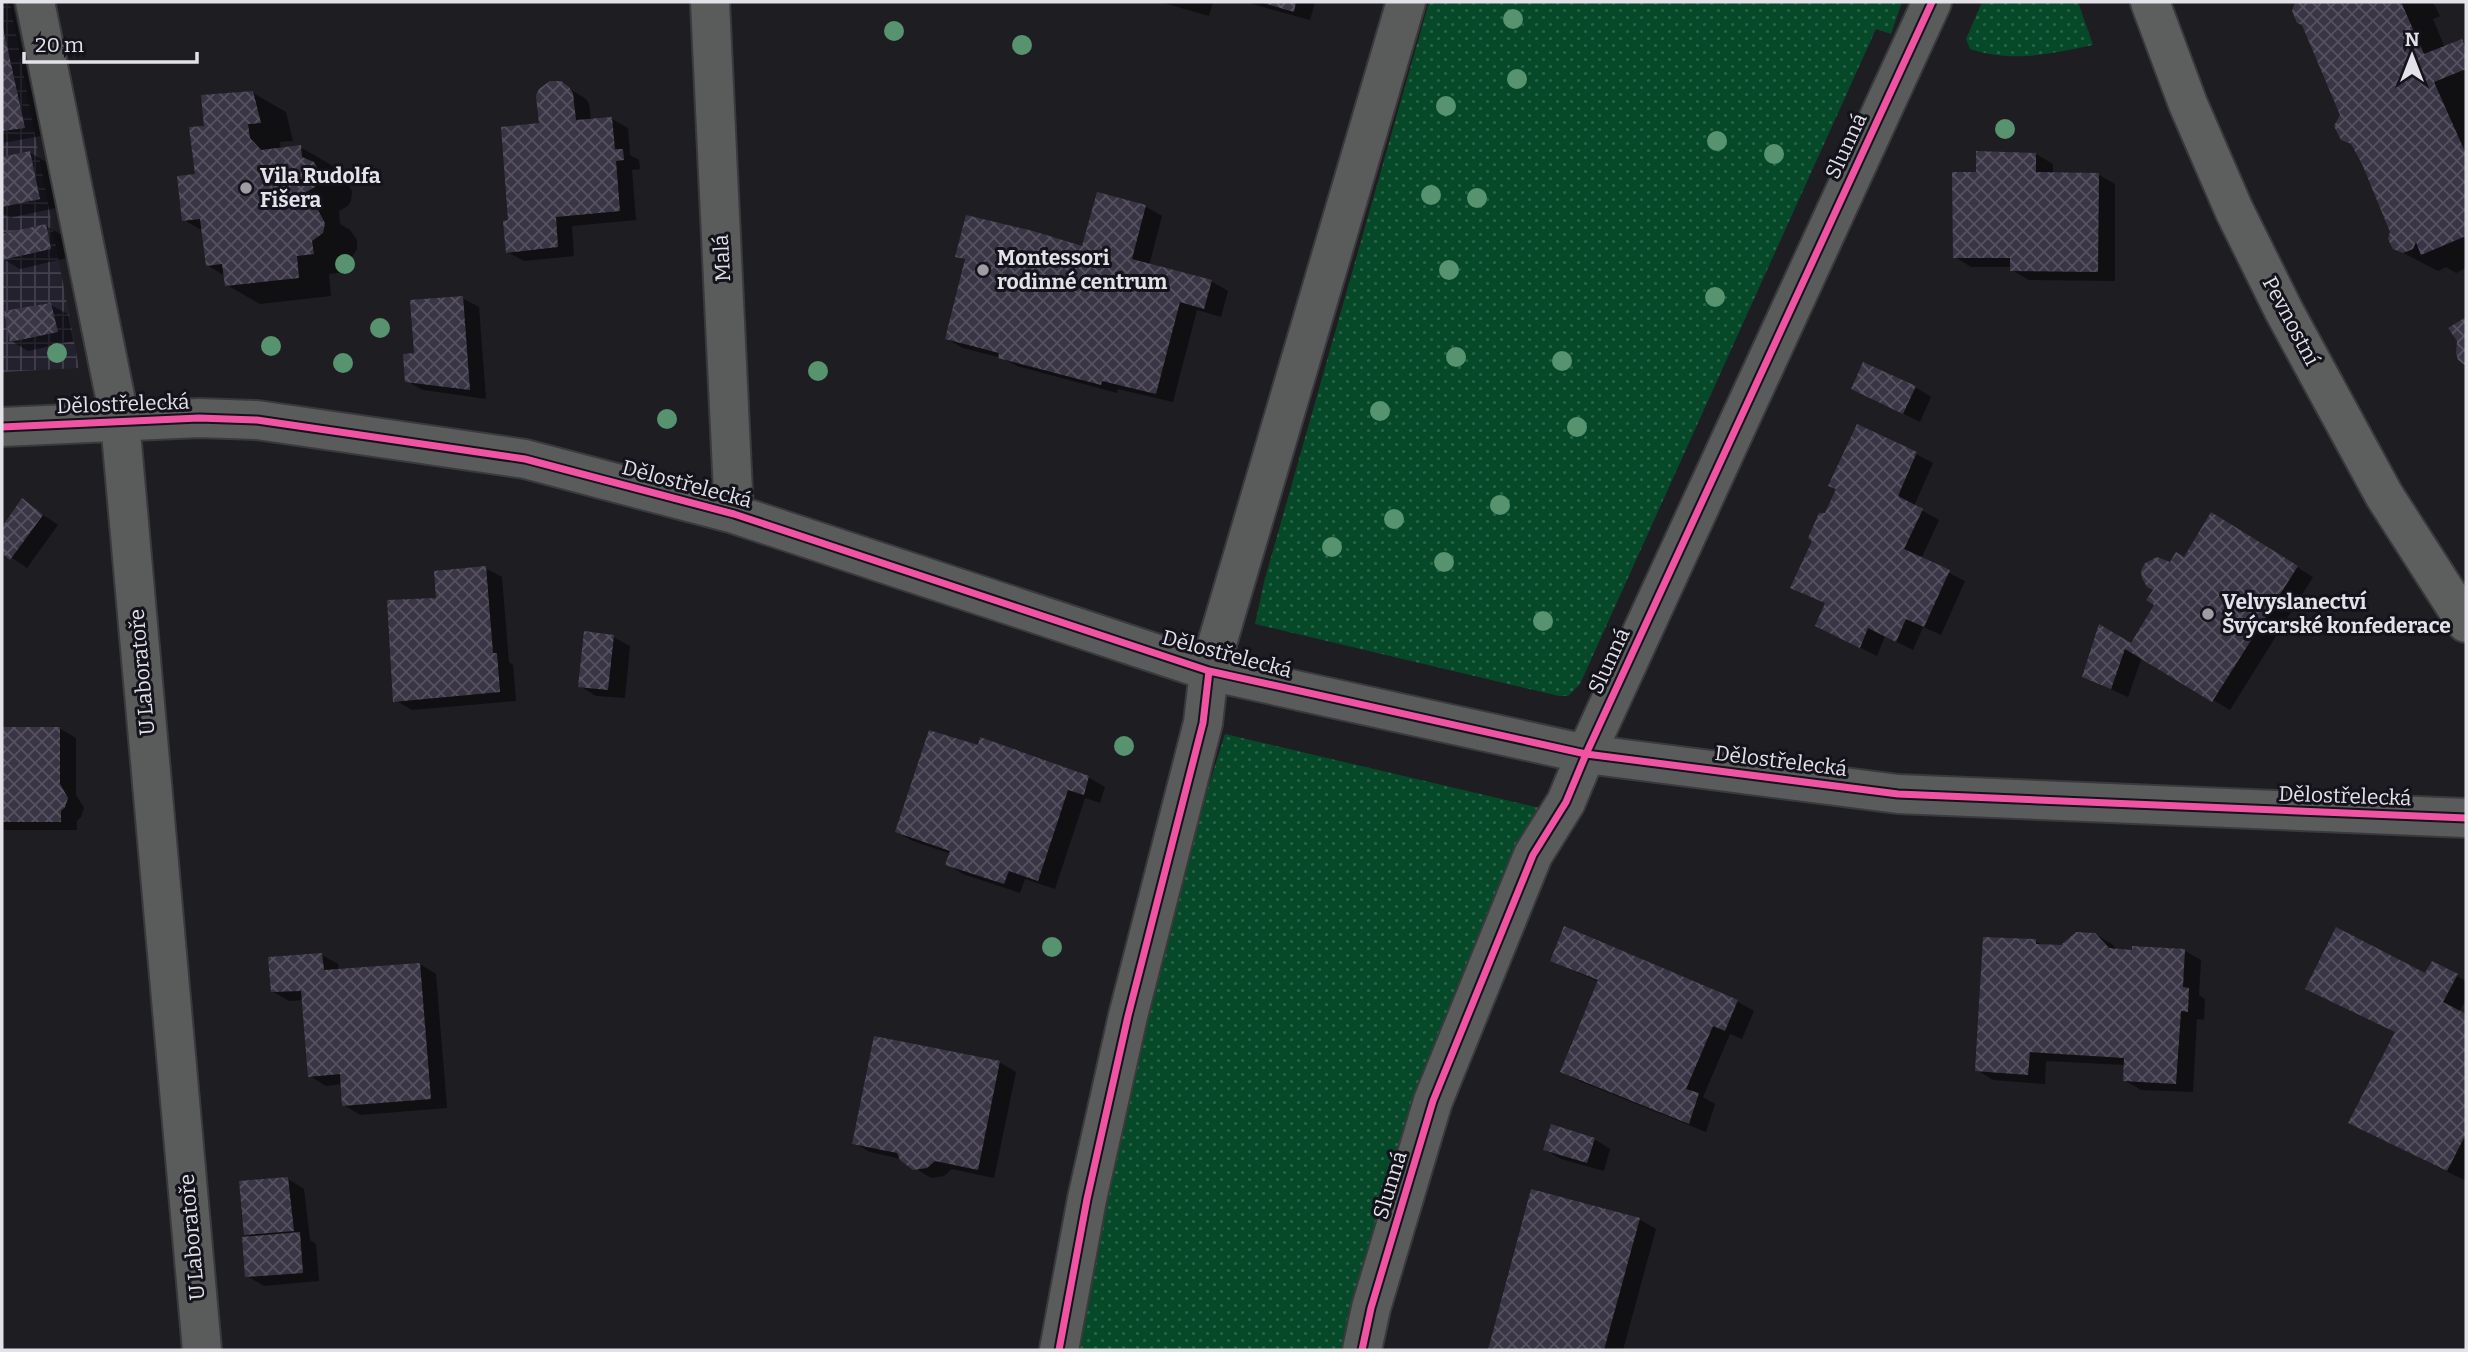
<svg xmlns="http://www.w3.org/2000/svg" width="2468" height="1352" viewBox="0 0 2468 1352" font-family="Bitter,serif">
	<defs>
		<pattern id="industrial-grid" width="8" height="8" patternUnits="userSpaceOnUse" patternTransform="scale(1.75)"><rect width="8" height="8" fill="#24212f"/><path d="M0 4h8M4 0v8" fill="none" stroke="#44414d"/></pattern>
		<pattern id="green-dots" width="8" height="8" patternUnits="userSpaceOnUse" patternTransform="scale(1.75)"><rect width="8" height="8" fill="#064929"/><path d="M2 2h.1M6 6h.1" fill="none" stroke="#2a6348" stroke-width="1.8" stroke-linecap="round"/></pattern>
		<pattern id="building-cross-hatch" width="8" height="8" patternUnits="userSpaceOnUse" patternTransform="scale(1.75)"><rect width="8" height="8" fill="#3a3544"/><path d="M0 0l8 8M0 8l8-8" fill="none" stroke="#56525f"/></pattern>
	</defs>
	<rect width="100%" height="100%" fill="#1e1d22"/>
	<!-- industrial -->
	<path fill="url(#industrial-grid)" d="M2 2H10L79 368 2 372Z"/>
	<!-- green -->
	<path fill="url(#green-dots)" d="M1429 2H1902L1891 34 1876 29 1580 684 1568 696H1559L1255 624 1264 582Z
		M1982 2H2078L2093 45C2051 54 2011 63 1970 49L1966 39Z
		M1225 734 1540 808 1346 1350H1076L1113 1147 1194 833Z"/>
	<!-- shadow -->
	<path fill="#0007" d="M2 2H12L41 136 2 143Z
		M1160 2H1213L1209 16Z
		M1245 2H1315L1310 20Z
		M2299 2H2433L2440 16 2433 19 2445 48 2462 41 2466 43V268L2456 273 2446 267 2438 271 2394 248 2392 232 2354 146 2342 139V114L2297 3Z
		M560 83 586 99 589 104 591 120 612 119 628 128 630 155 639 160 640 169 632 170 636 220 572 226 574 256 524 261 507 252 510 221 541 124Z
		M253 93 286 112 293 141 280 142 281 149 300 147 333 166 335 176 347 183 352 191 351 201 348 206 339 211 340 224 350 230 357 240V249L352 257 345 260 346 272 329 274 331 296 260 304 227 285 225 276 207 265 203 231 184 220 206 127Z
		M29 152 46 162 56 208 10 218 2 213V159Z
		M2036 154 2053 164V174L2099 175 2115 184V281L2029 280 2012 270V267H1971L1955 257 1978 174Z
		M1145 206 1162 216 1149 266 1211 281 1228 291 1221 317 1197 310 1173 402 1118 389 1117 393 1017 366 1002 358 963 348 947 339 967 261 957 256 1084 248Z
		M46 226 62 235 67 258 20 269 3 259 2 236Z
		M462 298 479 307 486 399 423 390 406 381Z
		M51 305 68 314 73 341 28 351 11 341Z
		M1915 387 1931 397 1920 422 1853 389Z
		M1916 454 1933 463 1914 506 1939 520 1921 559 1965 581 1941 635 1923 627 1913 650 1885 636 1877 656 1817 626 1827 604 1793 587 1826 514Z
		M23 501 58 525 27 568 2 551V530Z
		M2227 524 2313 577 2230 710 2142 657 2128 697 2084 677 2100 626 2131 645 2157 605 2155 590 2170 564 2185 559Z
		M485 568 502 577 509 662 513 665 516 701 412 710 395 700 437 599Z
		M613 637 630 646 625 698 596 696 580 686Z
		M2 728H59L76 738V795L84 808 81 817 77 821V830H2Z
		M1088 777 1105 787 1100 803 1085 798 1055 889 1025 879 1020 893 963 874 947 864 951 854 913 841 897 832Z
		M1565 928 1738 1002 1754 1011 1742 1039 1730 1034 1703 1097 1715 1104 1706 1132 1579 1081 1562 1072 1600 982 1569 969 1552 960Z
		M2095 934 2112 944 2118 951H2185L2201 960 2199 995 2205 999 2204 1020 2197 1019 2193 1092 2141 1090 2124 1080 2125 1065 2046 1061 2045 1084 1993 1080 1977 1070 2035 941 2044 946 2061 947Z
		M322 955 338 964 339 971 420 964 436 974 447 1108 360 1115 344 1105 342 1084 326 1086 310 1076 304 1000 289 1001 272 991Z
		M2433 963 2466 981V999L2459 1012 2466 1016V1176L2464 1180 2350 1123Z
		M999 1062 1016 1072 994 1178 952 1169 944 1176 931 1178 901 1159 870 1152 854 1143Z
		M1594 1139 1610 1149 1604 1171 1561 1159 1545 1150Z
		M288 1179 304 1189 310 1240 316 1244 319 1281 264 1286 247 1276 252 1238 245 1234Z
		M1532 1191 1639 1219 1656 1229 1623 1350H1490Z"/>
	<!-- building -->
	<path fill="url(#building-cross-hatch)" d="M1260 2H1296L1294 12Z
		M2295 2H2401L2424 54 2462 39 2466 49V69L2434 82 2466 154V236L2421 255 2416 242 2413 249 2403 253 2393 249 2388 239 2390 232 2362 164 2351 144 2341 140 2334 126 2340 115 2302 25 2297 23 2292 11Z
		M2 23 25 128 2 131Z
		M550 81H561L569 87 573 93 576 120 612 117 615 149H623L624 160 616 161 620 211 556 217 558 247 506 253 503 221 508 220 501 127 539 123 536 96 539 89Z
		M253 91 261 123 248 124 250 138 261 150 301 145 302 157 314 162 319 171 318 181 315 187 306 192 308 206 317 208 325 223 323 233 312 241 314 254 297 256 299 278 225 286 222 264 206 266 200 219 182 221 177 176 195 174 189 127 204 126 201 95Z
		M30 151 40 199 2 207V157Z
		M1976 151 2036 153V172L2099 173 2098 272 2010 271V258H1953L1952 172H1976Z
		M1097 192 1146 205 1132 259 1212 280 1204 309 1180 302 1156 394 1102 381 1101 385 998 358 999 353 945 339 965 259 955 257 966 215 1033 231 1082 246Z
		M46 224 51 249 2 260V234Z
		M463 296 470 390 405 382 403 354 414 353 410 300Z
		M51 303 58 332 10 342 4 311Z
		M2466 317V366L2458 360 2456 353 2457 341 2448 328Z
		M1863 362 1916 386 1903 414 1851 389Z
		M1857 424 1917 452 1898 496 1923 509 1904 549 1950 570 1924 627 1906 619 1896 642 1868 628 1860 648 1815 626 1825 603 1790 588 1812 541 1808 538 1819 513H1825L1836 489 1828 486Z
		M22 498 43 515 10 560 2 553V527Z
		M2211 512 2298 566 2212 702 2125 649 2111 689 2082 677 2099 624 2131 643 2154 605 2146 600 2153 590 2147 587 2142 578 2141 571 2145 563 2157 557 2170 562 2176 552 2184 557Z
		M486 566 493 653H497L500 692 393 702 387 600 436 598 434 571Z
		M584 631 614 635 608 690 578 687Z
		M2 727H60V784L68 798 65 807 61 811V822H2Z
		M929 730 978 745 980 737 1089 776 1084 795 1068 790 1038 881 1009 871 1004 884 945 865 950 851 895 832Z
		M1564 926 1738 1000 1725 1031 1713 1026 1686 1089 1699 1093 1689 1124 1560 1072 1598 980 1550 961Z
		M2336 927 2425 973 2432 961 2458 974 2443 1002 2466 1014V1134L2447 1171 2348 1123 2395 1032 2305 989Z
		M2076 932 2095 933 2109 948 2132 950V946L2185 949 2183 987 2189 988 2188 1012 2181 1011 2176 1084 2123 1081 2124 1058 2030 1052 2028 1075 1975 1071 1983 937 2036 939V944L2061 945Z
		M322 953 324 970 420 963 431 1099 342 1106 340 1074 308 1077 301 991 271 992 268 957Z
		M874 1036 1000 1061 978 1170 935 1161 927 1168 913 1170 900 1160 897 1153 852 1144Z
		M1551 1124 1595 1138 1587 1163 1543 1150Z
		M288 1177 294 1231 244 1235 239 1181Z
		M1531 1189 1640 1218 1604 1350H1488Z
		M300 1232 303 1273 245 1277 242 1237Z"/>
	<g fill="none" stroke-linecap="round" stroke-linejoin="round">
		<defs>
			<path id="street" d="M35 2 120 421 202 1350
				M710 2 734 514
				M2 427 199 418 257 420 525 459 734 514 1209 671 1586 754 1898 794 2466 818
				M1059 1350 1087 1199 1128 1016 1203 723 1209 671 1406 2
				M1362 1350 1371 1308 1433 1101 1533 855 1566 802 1586 754 1932 2"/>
			<path id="secondary" d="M2150 2 2188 104 2234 210 2284 311 2384 495 2466 623"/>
		</defs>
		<!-- street casing -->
		<use href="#street" stroke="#3a393d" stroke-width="42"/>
		<!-- secondary casing -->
		<use href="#secondary" stroke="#3a393d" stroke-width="42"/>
		<!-- street -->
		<use href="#street" stroke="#5a5b5b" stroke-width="38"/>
		<!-- secondary -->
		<use href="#secondary" stroke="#5d5e5e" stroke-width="38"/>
		<defs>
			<path id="cycleway" d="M2 427 199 418 257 420 525 459 734 514 1209 671 1586 754 1898 794 2466 818
				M1059 1350 1087 1199 1128 1016 1203 723 1209 671
				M1362 1350 1371 1308 1433 1101 1533 855 1566 802 1586 754 1932 2"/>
		</defs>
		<!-- cycleway casing -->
		<use href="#cycleway" stroke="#14121b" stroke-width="11"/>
		<!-- cycleway -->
		<use href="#cycleway" stroke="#f153a3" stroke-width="7"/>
	</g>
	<!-- trees -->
	<g fill="#56936e">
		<circle cx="1513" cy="19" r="10"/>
		<circle cx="894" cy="31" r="10"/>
		<circle cx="1022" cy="45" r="10"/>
		<circle cx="1517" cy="79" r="10"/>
		<circle cx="1446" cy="106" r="10"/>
		<circle cx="2005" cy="129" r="10"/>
		<circle cx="1717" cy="141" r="10"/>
		<circle cx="1774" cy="154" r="10"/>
		<circle cx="1431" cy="195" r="10"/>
		<circle cx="1477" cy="198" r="10"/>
		<circle cx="345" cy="264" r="10"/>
		<circle cx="1449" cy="270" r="10"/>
		<circle cx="1715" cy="297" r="10"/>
		<circle cx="380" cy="328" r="10"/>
		<circle cx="271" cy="346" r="10"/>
		<circle cx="57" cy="353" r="10"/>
		<circle cx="1456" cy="357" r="10"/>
		<circle cx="1562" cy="361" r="10"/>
		<circle cx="343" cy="363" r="10"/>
		<circle cx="818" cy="371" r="10"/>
		<circle cx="1380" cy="411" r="10"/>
		<circle cx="667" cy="419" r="10"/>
		<circle cx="1577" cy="427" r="10"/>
		<circle cx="1500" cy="505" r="10"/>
		<circle cx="1394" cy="519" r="10"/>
		<circle cx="1332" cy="547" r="10"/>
		<circle cx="1444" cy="562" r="10"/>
		<circle cx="1543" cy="621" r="10"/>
		<circle cx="1124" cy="746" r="10"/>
		<circle cx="1052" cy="947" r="10"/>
	</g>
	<!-- markers -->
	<g fill="#9e9da3" stroke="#14121b" stroke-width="2.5">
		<circle cx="246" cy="188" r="7"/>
		<circle cx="983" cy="270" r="7"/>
		<circle cx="2208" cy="614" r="7"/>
	</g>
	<g text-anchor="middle" stroke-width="6" stroke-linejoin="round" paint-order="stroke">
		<!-- street labels -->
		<g font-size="21" fill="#e3e2e9" stroke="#14121b">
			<text transform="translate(1846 146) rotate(-65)" y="7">Slunná</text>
			<text transform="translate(722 258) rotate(-93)" y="7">Malá</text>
			<text transform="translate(2291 321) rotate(62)" y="7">Pevnostní</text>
			<text transform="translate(123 404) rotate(-2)" y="7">Dělostřelecká</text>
			<text transform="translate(687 484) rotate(15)" y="7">Dělostřelecká</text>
			<text transform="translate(1227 654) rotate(15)" y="7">Dělostřelecká</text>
			<text transform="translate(1609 661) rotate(-65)" y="7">Slunná</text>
			<text transform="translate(142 672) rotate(-95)" y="7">U Laboratoře</text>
			<text transform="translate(1781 761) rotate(7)" y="7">Dělostřelecká</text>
			<text transform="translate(2345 796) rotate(2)" y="7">Dělostřelecká</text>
			<text transform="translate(1390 1185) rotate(-73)" y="7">Slunná</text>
			<text transform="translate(192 1237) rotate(-95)" y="7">U Laboratoře</text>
		</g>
		<!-- poi labels -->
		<g font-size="21" font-weight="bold" fill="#e3e2e9" stroke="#14121b" text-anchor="start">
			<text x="260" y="183">Vila Rudolfa<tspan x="260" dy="24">Fišera</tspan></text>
			<text x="997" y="265">Montessori<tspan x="997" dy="24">rodinné centrum</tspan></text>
			<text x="2222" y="609">Velvyslanectví<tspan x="2222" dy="24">Švýcarské konfederace</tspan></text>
		</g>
	</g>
	<!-- border -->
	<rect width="2468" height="1352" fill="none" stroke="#e3e2e9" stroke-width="7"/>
	<!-- north arrow -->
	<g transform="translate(2412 56)" stroke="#14121b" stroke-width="5" paint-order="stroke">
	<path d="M0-5L12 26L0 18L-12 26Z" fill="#e3e2e9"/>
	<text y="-10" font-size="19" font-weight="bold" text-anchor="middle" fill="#e3e2e9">N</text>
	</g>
	<!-- scale -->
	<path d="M24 52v10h173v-10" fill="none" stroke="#e3e2e9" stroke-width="3.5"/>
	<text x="35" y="52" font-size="21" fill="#e3e2e9" stroke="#14121b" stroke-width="5" paint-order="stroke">20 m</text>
</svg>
